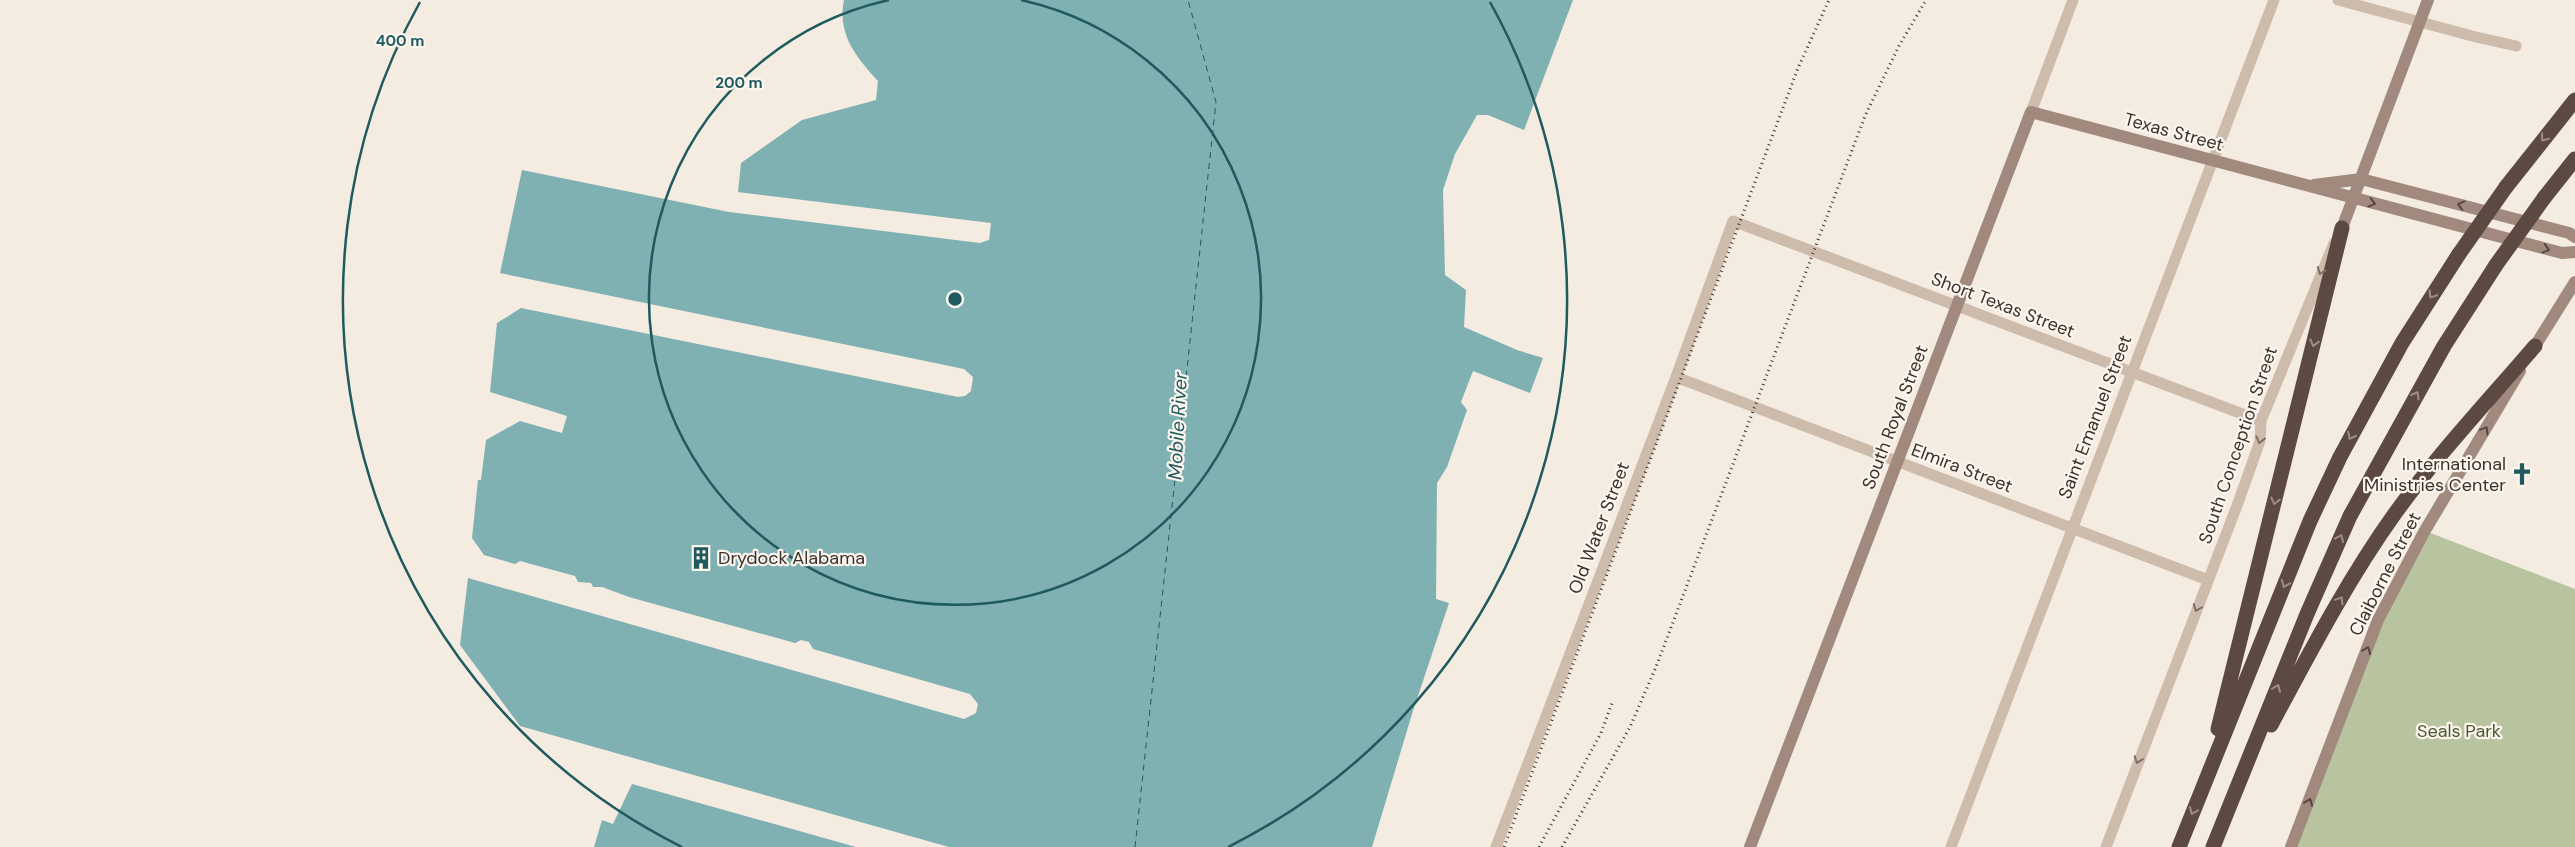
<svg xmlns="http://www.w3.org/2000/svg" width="2575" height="847" viewBox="0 0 2575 847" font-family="'DM Sans',sans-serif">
	<rect width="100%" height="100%" fill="#f4ebe1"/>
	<!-- green -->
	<path fill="#b8c4a0" d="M2428 532 2575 589V847H2291L2378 620Z"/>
	<!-- water -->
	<path fill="#7fb0b2" d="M844 0H1573L1524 130 1488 115H1477L1455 154 1443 190 1445 275 1466 290 1464 327 1517 350 1543 358 1530 393 1473 371 1461 402 1467 410 1447 467 1437 483 1436 599 1449 603 1412 714 1372 847H949L520 726 460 645 468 578 964 719 976 713 978 704 970 694 813 649 809 642 801 640 795 643 629 597 602 587H593L591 583 578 582 575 576 520 561 515 564 484 555 472 538 478 480H481L486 440 520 421 562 433 567 416 490 392 497 323 521 308 958 397 965 396 971 391 973 377 964 369 500 273 522 170 729 212 980 243 989 240 991 223 738 192 741 163 802 120 876 100 878 81C856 57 837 34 844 0Z
		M632 784 856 847H594L602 820 613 824Z"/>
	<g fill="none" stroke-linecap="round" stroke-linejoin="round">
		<!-- ferry -->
		<path stroke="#1f5a5e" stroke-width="1" stroke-dasharray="6 5" stroke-linecap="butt" d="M1135 847 1216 102 1188 0"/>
		<!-- street -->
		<path stroke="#cdbbac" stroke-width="11" d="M2338 0 2476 37 2516 46
			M2031 112 2073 0
			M1676 377 2208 580
			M1496 847 1676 377 1733 221 2261 421
			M1951 847 2274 0
			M2106 847 2238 503 2260 441 2261 421 2334 243"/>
		<!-- secondary -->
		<path stroke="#a18a7d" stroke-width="12" d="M2314 185 2361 179 2569 233 2575 237
			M2342 228 2428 0
			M2530 354 2575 282
			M1750 847 2031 112 2562 253 2575 252
			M2291 847 2378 620 2424 532 2520 371"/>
		<!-- highway -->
		<path stroke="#5c4a42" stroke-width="15" d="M2506 187 2575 100
			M2544 198 2575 159
			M2271 725C2310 652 2348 579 2396 512 2438 454 2488 401 2535 346
			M2218 729 2342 228
			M2179 847 2310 521 2340 457 2402 343 2459 254
			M2213 847 2307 614 2350 516 2444 346 2496 265"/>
		<!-- rail -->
		<path stroke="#3b302b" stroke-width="3" stroke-dasharray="1 4" stroke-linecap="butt" d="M1504 847 1798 68 1829 0
			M1539 847 1601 733 1612 703
			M1562 847 1630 727 1656 667 1865 116 1899 46 1926 0"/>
		<!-- highway-bridge -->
		<path stroke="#5c4a42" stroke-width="15" d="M2459 254 2506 187
			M2496 265 2544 198"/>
	</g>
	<!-- one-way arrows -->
	<defs><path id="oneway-chevron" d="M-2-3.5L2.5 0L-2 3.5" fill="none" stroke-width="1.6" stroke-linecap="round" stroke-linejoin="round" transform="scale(1.25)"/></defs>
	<g stroke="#9c8e87">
		<use href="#oneway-chevron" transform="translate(2544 138) rotate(128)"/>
		<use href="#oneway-chevron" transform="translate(2432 295) rotate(122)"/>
		<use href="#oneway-chevron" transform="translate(2314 343) rotate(104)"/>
		<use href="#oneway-chevron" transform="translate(2416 395) rotate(-60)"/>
		<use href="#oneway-chevron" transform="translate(2351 436) rotate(118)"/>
		<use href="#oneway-chevron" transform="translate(2275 501) rotate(104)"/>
		<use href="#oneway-chevron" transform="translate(2340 538) rotate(-67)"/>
		<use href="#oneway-chevron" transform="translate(2285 584) rotate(112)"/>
		<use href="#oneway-chevron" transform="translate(2340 600) rotate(-59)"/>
		<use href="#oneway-chevron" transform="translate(2277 688) rotate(-68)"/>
		<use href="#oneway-chevron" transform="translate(2193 811) rotate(112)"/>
	</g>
	<g stroke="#544640">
		<use href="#oneway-chevron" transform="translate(2372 203) rotate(15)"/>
		<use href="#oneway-chevron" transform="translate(2461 205) rotate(-165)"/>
		<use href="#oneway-chevron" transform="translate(2546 249) rotate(15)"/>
		<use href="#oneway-chevron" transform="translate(2485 430) rotate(-59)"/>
		<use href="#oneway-chevron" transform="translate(2367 650) rotate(-69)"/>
		<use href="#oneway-chevron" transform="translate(2309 802) rotate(-69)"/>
	</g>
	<g stroke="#7d6f65">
		<use href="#oneway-chevron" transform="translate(2321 271) rotate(112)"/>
		<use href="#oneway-chevron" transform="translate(2260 440) rotate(104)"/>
		<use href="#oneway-chevron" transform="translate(2197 608) rotate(111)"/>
		<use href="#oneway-chevron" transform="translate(2138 760) rotate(110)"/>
	</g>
	<!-- distance rings -->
	<g fill="none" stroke="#1f5a5e" stroke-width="2.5">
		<path d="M1021 0A306 306 0 1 1 889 0"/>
		<path d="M682 847A612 612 0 0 1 420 2M1490 2A612 612 0 0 1 1228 847"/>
	</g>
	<!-- icons -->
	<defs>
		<symbol id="church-bare" viewBox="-9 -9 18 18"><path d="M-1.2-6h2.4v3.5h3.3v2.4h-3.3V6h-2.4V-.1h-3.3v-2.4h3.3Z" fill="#1f5a5e" stroke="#fbf5ee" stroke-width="2.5" paint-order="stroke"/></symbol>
		<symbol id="building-bare" viewBox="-9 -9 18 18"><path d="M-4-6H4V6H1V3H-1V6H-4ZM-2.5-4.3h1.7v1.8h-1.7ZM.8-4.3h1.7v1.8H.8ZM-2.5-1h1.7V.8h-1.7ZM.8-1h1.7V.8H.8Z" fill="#1f5a5e" stroke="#fbf5ee" stroke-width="2.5" paint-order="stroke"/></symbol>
	</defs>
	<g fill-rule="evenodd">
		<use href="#church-bare" x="2506" y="458" width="32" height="32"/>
		<use href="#building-bare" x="685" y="542" width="32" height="32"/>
	</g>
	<g text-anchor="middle" stroke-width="4.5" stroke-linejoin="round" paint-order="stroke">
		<!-- street labels -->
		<g font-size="18" fill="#3b302b" stroke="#fbf5ee">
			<text transform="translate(2174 132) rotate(15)" y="6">Texas Street</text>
			<text transform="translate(2003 305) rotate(21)" y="6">Short Texas Street</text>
			<text transform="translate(1895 417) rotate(-69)" y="6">South Royal Street</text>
			<text transform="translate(2095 417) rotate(-69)" y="6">Saint Emanuel Street</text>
			<text transform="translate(2238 445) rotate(-71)" y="6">South Conception Street</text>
			<text transform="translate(1962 468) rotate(21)" y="6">Elmira Street</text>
			<text transform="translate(1599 528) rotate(-69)" y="6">Old Water Street</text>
			<text transform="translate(2385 574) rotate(-63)" y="6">Claiborne Street</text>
		</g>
		<!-- poi labels -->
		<g font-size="18" fill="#3b302b" stroke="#fbf5ee" text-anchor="end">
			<text x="2506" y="470">International<tspan x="2506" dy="21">Ministries Center</tspan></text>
			<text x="718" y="564" text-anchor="start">Drydock Alabama</text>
		</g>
		<!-- park labels -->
		<g font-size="18" fill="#4a5a2e" stroke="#fbf5ee">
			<text x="2459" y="737">Seals Park</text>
		</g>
		<!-- water labels -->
		<g font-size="19" font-style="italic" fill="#1f5a5e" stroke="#fbf5ee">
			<text transform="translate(1177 426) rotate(-87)" y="7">Mobile River</text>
		</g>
	</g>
	<circle cx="955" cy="299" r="8" fill="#1f5a5e" stroke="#fbf5ee" stroke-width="2.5"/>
	<g font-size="15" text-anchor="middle" font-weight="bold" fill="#1f5a5e" stroke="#fbf5ee" stroke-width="4.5" stroke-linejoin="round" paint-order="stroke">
		<text x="400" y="46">400 m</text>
		<text x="739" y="88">200 m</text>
	</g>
</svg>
